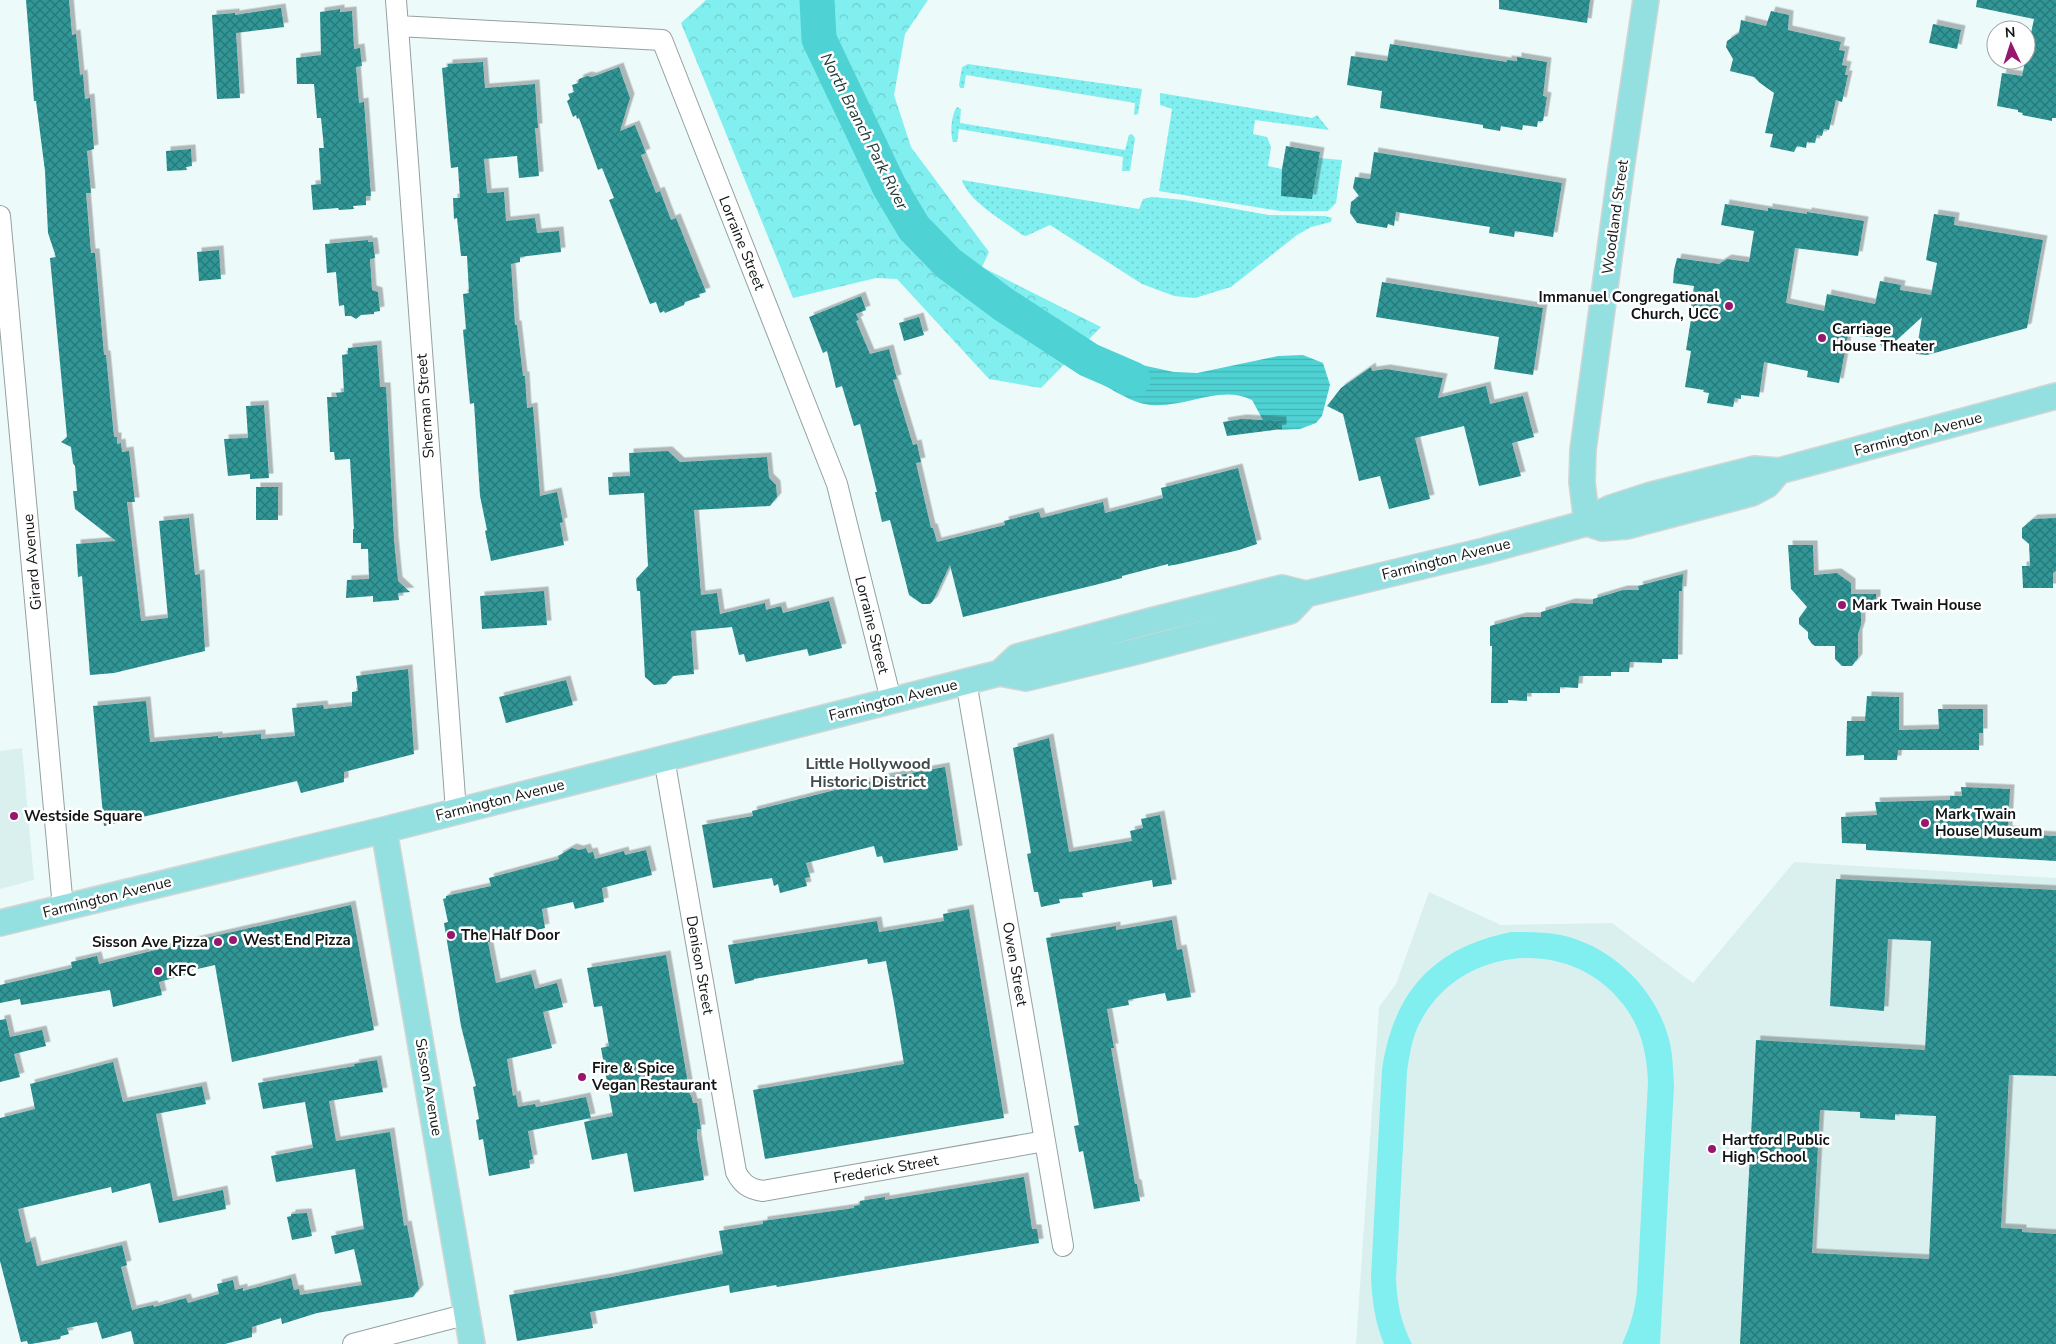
<svg xmlns="http://www.w3.org/2000/svg" width="2056" height="1344" viewBox="0 0 2056 1344" font-family="'Nunito Sans',sans-serif">
	<defs>
		<pattern id="grass-dots" width="8" height="8" patternUnits="userSpaceOnUse" patternTransform="scale(1.25)"><rect width="8" height="8" fill="#81efef"/><path d="M2 2h.1M6 6h.1" fill="none" stroke="#6ecccc" stroke-width="1.8" stroke-linecap="round"/></pattern>
		<pattern id="forest-crowns" width="20" height="18" patternUnits="userSpaceOnUse" patternTransform="scale(1.25)"><rect width="20" height="18" fill="#81efef"/><path d="M2 6a3 3 0 1 1 6 0M12 15a3 3 0 1 1 6 0" fill="none" stroke="#6ecccc"/></pattern>
		<pattern id="water-rules" width="6" height="5" patternUnits="userSpaceOnUse" patternTransform="scale(1.25)"><rect width="6" height="5" fill="#4ed2d3"/><path d="M0 2.5h6" fill="none" stroke="#43b3b4"/></pattern>
		<pattern id="building-cross-hatch" width="8" height="8" patternUnits="userSpaceOnUse" patternTransform="scale(1.25)"><rect width="8" height="8" fill="#309696"/><path d="M0 0l8 8M0 8l8-8" fill="none" stroke="#277979"/></pattern>
		<filter id="shadow"><feDropShadow dx="4.5" dy="-4.5" stdDeviation="0" flood-color="#0004"/></filter>
	</defs>
	<rect width="100%" height="100%" fill="#edfafa"/>
	<!-- built -->
	<path fill="#d9f0ef" d="M22 748 34 880 0 889V751Z
		M1794 862 2056 878V1344H1356L1379 1007 1396 984 1429 892 1501 925 1612 923 1693 983Z"/>
	<!-- grass -->
	<path fill="url(#grass-dots)" d="M968 64 1142 89 1138 114 1135 115 1134 114 1135 103 966 75 964 88H960L959 85 962 67Z
		M1160 93 1312 118 1317 115 1329 130 1255 120 1253 134 1267 137 1271 147 1268 166 1282 169 1319 158 1342 160 1336 203 1328 211H1280L1159 191 1172 109 1160 105Z
		M957 107 961 109 960 123 1125 150 1129 135 1132 134 1135 138 1130 171H1122L1123 157 959 129 957 142H953C950 133 951 115 957 107Z
		M962 180 1139 209 1143 199 1152 197 1184 200 1269 215 1325 216 1332 218 1331 222 1311 227 1297 235 1231 287 1195 298 1174 296 1142 284 1050 225 1026 236 1022 235C1004 221 968 201 962 180Z"/>
	<!-- forest -->
	<path fill="url(#forest-crowns)" d="M706 0H928L905 34 894 95 911 147 989 252 982 267 1101 327 1041 388 989 379 897 279 876 278 793 298 681 23Z"/>
	<!-- green -->
	<path fill="#81efef" d="M1511 932C1528 932 1544 932 1561 935 1611 946 1654 987 1668 1036 1673 1052 1673 1069 1674 1086L1660 1344H1622C1630 1327 1635 1310 1637 1291L1648 1082C1647 1054 1641 1027 1623 1004 1567 932 1451 947 1416 1031 1411 1044 1409 1058 1407 1072L1396 1279C1397 1303 1401 1323 1412 1344H1384C1375 1322 1372 1301 1371 1277L1382 1069C1394 991 1433 948 1511 932Z"/>
	<!-- water -->
	<path fill="url(#water-rules)" d="M1103 351 1123 361 1174 372 1197 373 1278 356 1303 355 1323 363 1330 385 1322 416 1316 423 1300 429 1280 430 1263 420 1252 400C1220 384 1186 408 1151 405 1131 404 1102 383 1083 373L1089 360Z"/>
	<g fill="none" stroke-linecap="round" stroke-linejoin="round">
		<!-- river -->
		<path stroke="#4ed2d3" stroke-width="35" d="M817 0 819 39 889 186 914 228 948 263 1003 304 1089 360 1133 379"/>
	</g>
	<!-- building -->
	<path fill="url(#building-cross-hatch)" fill-rule="evenodd" filter="url(#shadow)" d="M26 0H69L72 35 76 34 80 75 83 74 85 99 90 98 94 149 87 151 91 193H86L91 253H95L104 355H106L114 437H117V444L121 443 122 452 129 451 135 502H127L141 621 168 618 159 521 189 518 195 575 200 574 205 651 114 673 90 675 82 576 78 577 76 544 116 541 75 509 73 491H77L75 466 73 463 71 447 61 442 67 437 50 258 56 257 48 233 45 171 36 101H34Z
		M1499 0H1590L1587 23 1499 9Z
		M1977 0H2056V118H2052V121L2022 115 2023 113 2018 112V110L1997 106 2002 73 2022 76 2034 19 1976 7Z
		M281 8 284 27 236 33 240 98 217 99 212 15 235 13V15Z
		M340 9V12L352 11 354 49 360 48 362 66 356 67 359 103 364 102 371 196H366V205L353 206 354 209 339 210 338 208 313 210 311 185 321 184 319 148H324L321 118H317L314 84H297L296 58 321 55 320 12Z
		M1771 11 1789 15 1788 30 1841 42 1839 50 1845 51 1842 65 1847 66 1845 75H1848L1842 102 1836 100 1829 130 1824 129 1822 136 1817 135 1815 143 1807 142 1806 148 1797 146 1794 152 1770 147 1773 134 1765 133 1774 93 1760 83 1754 77 1730 71 1733 59 1726 47 1727 41 1739 33 1741 20 1766 26Z
		M1933 24 1961 30 1957 49 1929 43Z
		M1390 44 1507 62V60L1517 61V57L1547 62 1543 96 1547 97 1543 121H1538L1537 127 1523 125 1522 130 1501 126 1500 131 1483 128V125L1380 108 1382 91 1347 85 1351 56 1387 61Z
		M483 62 485 88 535 84 538 128H535L539 176 519 178 517 156 484 159 487 193 504 192 506 221 535 218 537 233 559 231 561 252 520 257V262L511 264 515 325H517L523 376H525L527 408 533 407 540 496 557 492 563 522 560 523 564 545 491 561 485 531 487 530 480 496 474 403 470 404 463 330 466 329 463 294 469 293 467 256H461L457 218 454 219 453 198H460L458 167 451 168 442 68 448 67V64Z
		M619 67 630 98 620 131 635 125 646 153 641 155 656 193 660 191 671 220 676 218 706 292 699 294 700 297 685 302 684 305 665 313 664 311 660 313 656 302 650 304 609 200 614 198 602 168 598 170 579 118 577 119 576 115 573 117 567 101 570 99 568 94 574 92 572 85 578 83 579 79 587 76 592 77Z
		M1286 146 1320 152 1312 199 1281 196 1282 169Z
		M191 149 192 166 186 167 187 170 167 171 166 151Z
		M1374 152 1562 183 1553 237 1515 231 1514 237 1489 233 1490 227 1396 212 1394 226 1388 224 1387 228 1357 223 1350 213 1351 202 1359 196 1353 188 1355 177 1370 179Z
		M1725 204 1768 211V208L1807 214V212L1864 221 1858 256 1795 248 1786 303 1824 311 1827 294 1875 304 1880 281 1901 285 1900 290 1931 295 1937 263 1926 260 1934 214 1955 217 1954 225 2043 240 2027 328 1927 355 1916 354 1922 317 1888 348 1882 347 1878 342 1879 338 1848 335 1839 383 1807 377 1808 371 1764 362 1759 397 1741 395V399L1735 398 1733 407 1707 403 1709 393 1703 392 1704 390 1685 387 1691 351 1686 350 1693 307 1691 306 1694 286 1673 283 1674 270 1677 258 1719 264 1727 259 1749 262 1754 231 1721 225Z
		M368 240V242H373L375 258 370 259 372 290 378 292 380 311 374 312V314L361 315 356 319 351 316H345L344 305 339 306 336 272 327 273 325 244Z
		M219 250 221 279 199 281 197 252Z
		M1382 282 1543 308 1533 375 1494 369 1499 337 1376 317Z
		M861 296 866 310 856 314 859 320 856 321 870 354 889 349 897 379 893 380 913 445 917 444 921 462 916 463 931 528H933L937 542 1005 525 1004 521 1039 512 1041 518 1103 502 1105 513 1163 498 1161 488 1238 468 1257 544 1239 550 1179 564 1168 566V564L1122 576V578L1095 585 963 617 950 565 933 601 930 604H922L909 595 890 520 882 522 875 492H877L860 424 854 426 842 386 836 388 827 351 823 353 809 317Z
		M919 317 924 335 904 341 899 323Z
		M377 345 380 387H386L394 540 398 581 410 592 398 593 399 600 373 602V596L346 598 347 580 369 579 368 549H361V543H353V529H354L350 459 335 460 334 452H330L327 397H337L336 393 344 392 342 355 348 354V348Z
		M1371 367 1372 371 1386 369 1443 378 1438 398 1486 386 1490 404 1523 396 1534 437 1512 443 1521 476 1479 486 1464 426 1415 438 1430 499 1389 509 1380 476 1359 481 1343 414 1327 406 1341 388Z
		M264 405 269 478 250 479V474L228 476 224 439 248 438 246 406Z
		M1242 419 1282 421V429L1227 436 1223 422Z
		M668 451 680 462 767 457 769 478 776 485 777 497 770 506 694 510 701 595 717 593 720 614 765 603 766 610 781 606 783 613 829 601 842 648 809 656 807 649 746 662 744 654 739 655 732 627 691 631 694 674 673 676 666 684 654 685 645 677 640 591H637L636 579 648 566 644 493 609 495 608 477 630 476 629 453Z
		M256 487H278V520H256Z
		M2056 518V571L2053 573V588H2023L2022 566H2030L2029 544 2022 538V528L2033 519Z
		M1788 545H1813L1814 575 1837 573 1851 583V594H1876V610H1861V625L1858 634V658L1852 666H1842L1835 659V646H1815L1812 644 1808 638V632L1799 624V618L1807 607 1791 589Z
		M1683 574 1682 591H1679L1678 659H1662V663L1630 662 1629 672H1611V676H1579L1578 688 1560 687V693H1527V701L1508 700V703H1491L1492 646H1490V626L1522 617H1541V612L1571 603 1593 604V599L1623 590H1644H1639L1638 586Z
		M544 591 547 625 482 629 480 596Z
		M408 669 414 754 344 772V782L301 793 297 781 104 826 93 706 146 701 150 742 218 736V738L261 734V739L295 736 292 708 323 705 324 709 352 706V692L358 691 356 676Z
		M566 680 573 705 506 723 499 697Z
		M1867 696 1899 697V730L1939 729 1938 709H1983V733H1979V750H1898L1897 760H1864V755L1846 756 1847 721H1865Z
		M1049 738 1069 852 1132 841 1130 831 1143 828 1141 819 1160 815 1172 884 1153 887 1152 880 1082 893 1083 897 1059 899 1060 903 1041 907 1038 892H1034L1027 854 1031 853 1013 748Z
		M945 767 958 850 884 863 882 856 877 857 874 846 806 863 810 877 805 878 807 886 780 893 778 884 774 886 772 878 713 888 702 825 753 816 752 811 883 778Z
		M1961 787 2010 789 2008 830 2019 831V834L2056 836V861L1866 850V844L1842 843 1841 817 1877 815 1875 802 1950 800V796H1962Z
		M572 848 579 850 586 848 588 853 593 852 595 859 624 851 625 855 646 850 652 875 602 888 604 902 575 909 573 902 542 909 545 928 488 942 496 983 531 974 535 989 557 983 563 1007 543 1012 552 1048 507 1059 513 1096 516 1095 518 1107 535 1104 536 1107 586 1097 591 1118 528 1131 533 1159 529 1160 530 1168 489 1176 483 1139 479 1140 476 1120 479 1119 473 1087 476 1086 461 1026 444 923 448 922 443 899 446 898V896L491 886 489 878 559 859 558 856Z
		M1836 879 2056 890V1076L2009 1075 2001 1228 2022 1229V1232L2056 1234V1344H1740L1756 1040 1925 1050 1931 941 1888 939 1884 1011 1830 1006ZM1820 1110 1860 1112V1118L1895 1120V1114L1936 1116 1929 1259 1812 1253Z
		M351 905 374 1030 232 1062 215 965 184 972 185 975 159 982 162 995 113 1007 110 990 21 1005 20 999 0 1003V985L72 968 71 962 97 956 99 964 184 943Z
		M969 909 1004 1118 765 1159 753 1090 904 1064 894 1003 886 961 868 964 867 959 754 979V980L735 984 728 945 877 921 879 932 944 921 943 914Z
		M1172 920 1177 950 1182 949 1191 997 1167 1001 1165 993 1128 1000 1129 1005 1107 1009 1114 1048H1111L1135 1184H1137L1140 1201 1094 1209 1083 1151 1079 1152 1074 1126 1079 1125 1046 938 1116 926V930Z
		M666 955 690 1095H691L693 1103H697L701 1129H697V1138L704 1180 634 1192 627 1153 592 1160 584 1122 613 1116 601 1048 609 1046 602 1006 594 1007 587 968Z
		M6 1019 10 1037 42 1030 46 1046 14 1054 20 1077 0 1082V1020Z
		M377 1060 383 1092 329 1101 336 1141 390 1132 404 1226 407 1225 419 1289 413 1297 317 1313 282 1324 281 1318 252 1327V1337L225 1344H134L131 1331 102 1339 97 1322 67 1328 69 1334 61 1336 60 1339 31 1344H28L27 1341 21 1342 0 1261V1118L35 1109 30 1084 113 1062 123 1102 202 1086 206 1104 156 1114 173 1201 223 1190 226 1209 159 1223 150 1183 112 1193 111 1187 18 1209 26 1243 31 1241 37 1266 122 1245 127 1265 121 1267 132 1310 153 1305 154 1307 186 1298 188 1303 219 1294 217 1284 233 1280 235 1290 243 1288V1291L291 1278 294 1290 299 1289 300 1295 362 1285 354 1249 335 1254 331 1236 364 1229 355 1169 276 1182 271 1156 313 1148 305 1102 263 1109 258 1083 355 1066 354 1064Z
		M1024 1177 1032 1229H1037L1039 1243 777 1287 776 1285 730 1293 729 1285 590 1312 593 1328 517 1341 509 1295 612 1277 723 1254 719 1231 763 1224V1221L854 1208V1206L860 1205V1201L885 1197V1200Z
		M307 1213 312 1236 292 1240 287 1217 291 1216V1214Z"/>
	<g fill="none" stroke-linecap="round" stroke-linejoin="round">
		<defs>
			<path id="minor" d="M396 0 456 811
				M398 26 662 40 837 484 891 700
				M0 216 63 908
				M966 681 1063 1246
				M664 758 736 1172C742 1184 749 1189 763 1191L1045 1141
				M353 1344 468 1314"/>
			<path id="major" d="M1587 523 1582 482 1583 450 1621 169 1646 0
				M1587 523 1602 528 1627 526 1752 493 1767 485 1779 471
				M1000 673 1017 657 1154 620 1282 588 1306 594 1484 551 1587 523 1596 515 1611 508 1651 495 1754 469 1779 471 2056 396
				M384 830 472 1344
				M0 923 384 830 1000 673 1026 678 1134 652 1290 611 1306 594"/>
		</defs>
		<!-- minor casing -->
		<use href="#minor" stroke="#94a1a0" stroke-width="22"/>
		<!-- major casing -->
		<use href="#major" stroke="#d4d5d5" stroke-width="28"/>
		<!-- minor -->
		<use href="#minor" stroke="#fff" stroke-width="20"/>
		<!-- major -->
		<use href="#major" stroke="#94e0e0" stroke-width="25"/>
	</g>
	<!-- markers -->
	<g fill="#97166e" stroke="#fff" stroke-width="2">
		<circle cx="1729" cy="306" r="5"/>
		<circle cx="1822" cy="338" r="5"/>
		<circle cx="1842" cy="605" r="5"/>
		<circle cx="14" cy="816" r="5"/>
		<circle cx="1925" cy="823" r="5"/>
		<circle cx="451" cy="935" r="5"/>
		<circle cx="233" cy="940" r="5"/>
		<circle cx="218" cy="942" r="5"/>
		<circle cx="158" cy="971" r="5"/>
		<circle cx="582" cy="1077" r="5"/>
		<circle cx="1712" cy="1149" r="5"/>
	</g>
	<g text-anchor="middle" stroke-width="5" stroke-linejoin="round" paint-order="stroke">
		<!-- street labels -->
		<g font-size="15" fill="#111515" stroke="#fff">
			<text transform="translate(1615 217) rotate(-82)" y="5">Woodland Street</text>
			<text transform="translate(742 243) rotate(68)" y="5">Lorraine Street</text>
			<text transform="translate(425 406) rotate(-94)" y="5">Sherman Street</text>
			<text transform="translate(1918 434) rotate(-15)" y="5">Farmington Avenue</text>
			<text transform="translate(1446 559) rotate(-14)" y="5">Farmington Avenue</text>
			<text transform="translate(32 562) rotate(-95)" y="5">Girard Avenue</text>
			<text transform="translate(872 625) rotate(76)" y="5">Lorraine Street</text>
			<text transform="translate(893 700) rotate(-14)" y="5">Farmington Avenue</text>
			<text transform="translate(500 800) rotate(-14)" y="5">Farmington Avenue</text>
			<text transform="translate(107 897) rotate(-14)" y="5">Farmington Avenue</text>
			<text transform="translate(1015 964) rotate(80)" y="5">Owen Street</text>
			<text transform="translate(700 965) rotate(80)" y="5">Denison Street</text>
			<text transform="translate(429 1087) rotate(80)" y="5">Sisson Avenue</text>
			<text transform="translate(886 1169) rotate(-10)" y="5">Frederick Street</text>
		</g>
		<!-- poi labels -->
		<g font-size="15" font-weight="bold" fill="#111515" stroke="#fff" text-anchor="start">
			<text x="1719" y="302" text-anchor="end">Immanuel Congregational<tspan x="1719" dy="17">Church, UCC</tspan></text>
			<text x="1832" y="334">Carriage<tspan x="1832" dy="17">House Theater</tspan></text>
			<text x="1852" y="610">Mark Twain House</text>
			<text x="1935" y="819">Mark Twain<tspan x="1935" dy="17">House Museum</tspan></text>
			<text x="24" y="821">Westside Square</text>
			<text x="461" y="940">The Half Door</text>
			<text x="243" y="945">West End Pizza</text>
			<text x="208" y="947" text-anchor="end">Sisson Ave Pizza</text>
			<text x="168" y="976">KFC</text>
			<text x="592" y="1073">Fire &amp; Spice<tspan x="592" dy="17">Vegan Restaurant</tspan></text>
			<text x="1722" y="1145">Hartford Public<tspan x="1722" dy="17">High School</tspan></text>
		</g>
		<!-- water labels -->
		<g font-size="16" font-style="italic" fill="#223939" stroke="#fff">
			<text transform="translate(865 131) rotate(63)" y="6">North Branch Park River</text>
		</g>
		<!-- neighbourhood labels -->
		<g font-size="16" font-weight="bold" fill="#404b4b" stroke="#fff">
			<text x="868" y="769">Little Hollywood<tspan x="868" dy="18">Historic District</tspan></text>
		</g>
	</g>
	<!-- north arrow -->
	<g transform="translate(2011 45) rotate(356)"><circle r="24" fill="#ffffff" stroke="#a0a1a1"/>
	<path d="M0-4L9 19L0 12L-9 19Z" fill="#97166e"/>
	<text y="-8" font-size="14" font-weight="bold" text-anchor="middle" fill="#111515">N</text>
	</g>
</svg>
